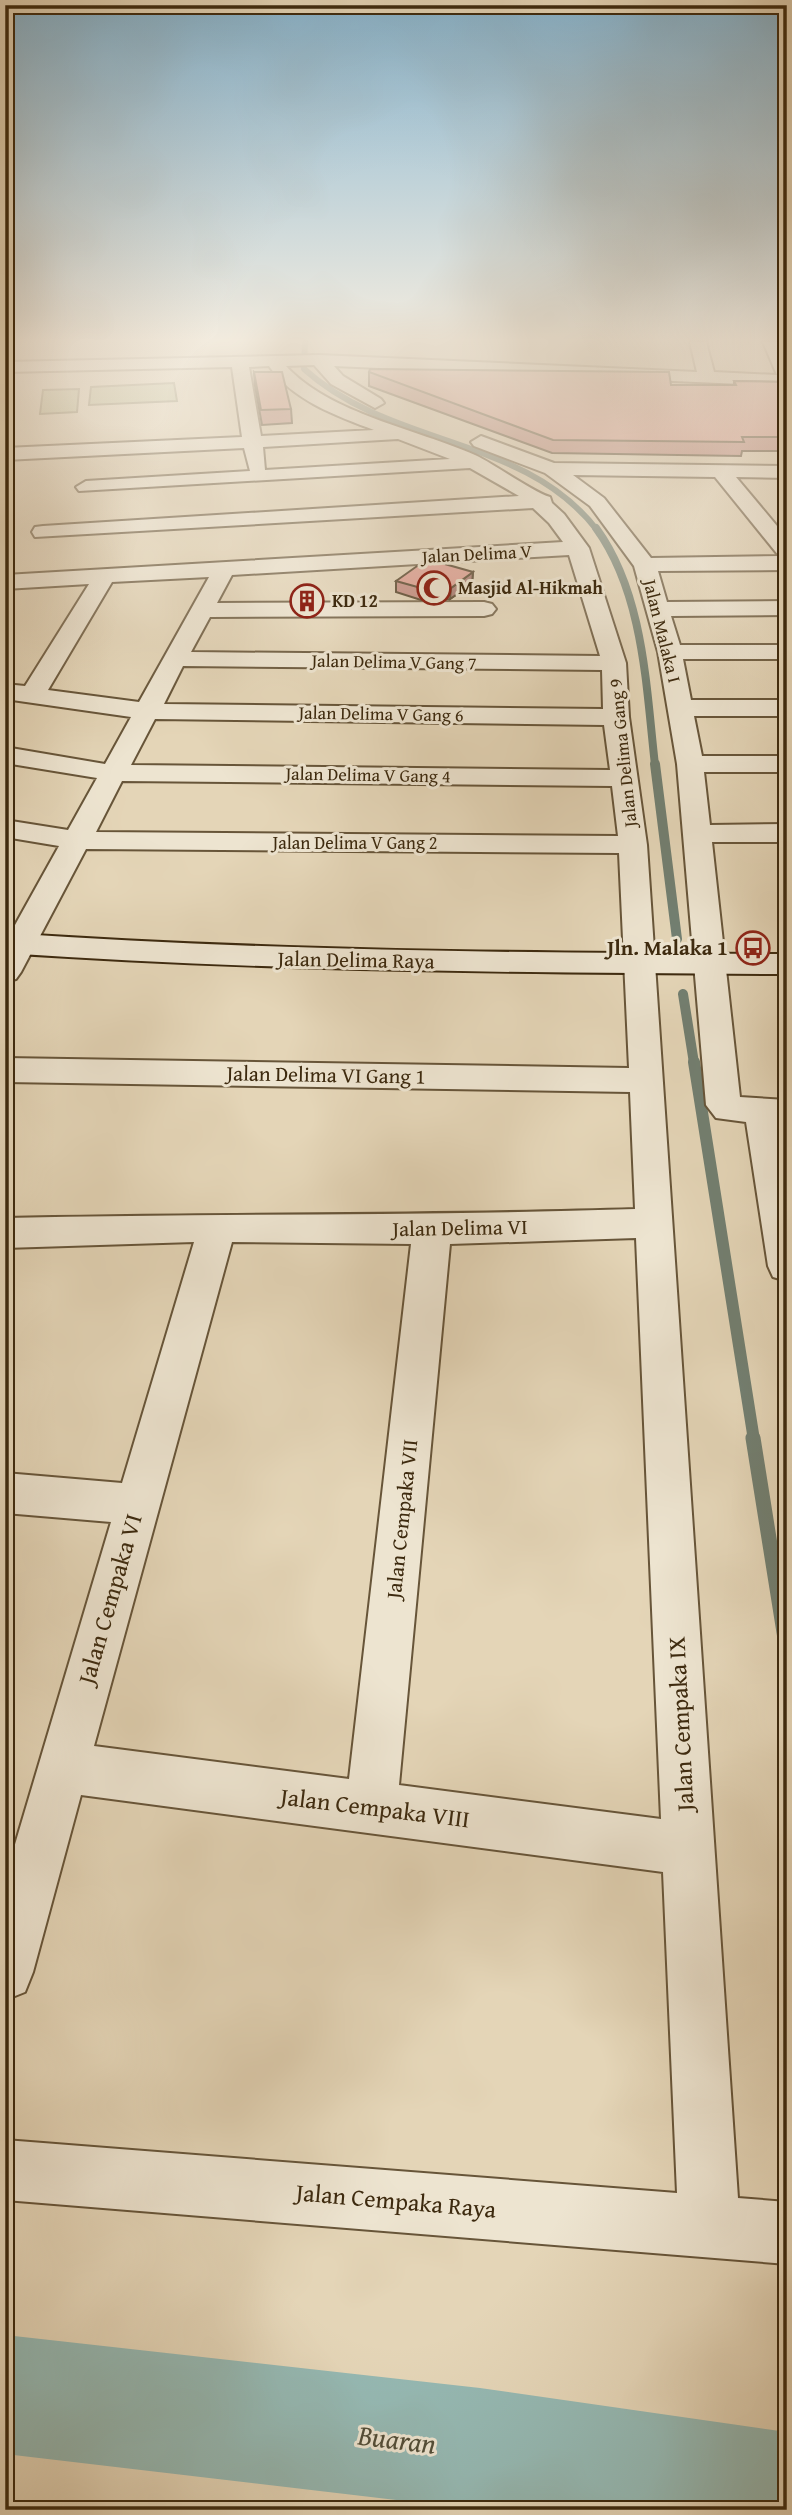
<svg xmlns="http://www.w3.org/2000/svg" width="792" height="2515" viewBox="0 0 792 2515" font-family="'Gentium Book Plus',serif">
	<rect width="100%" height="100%" fill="#e4d5b7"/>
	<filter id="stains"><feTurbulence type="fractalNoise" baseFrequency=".00286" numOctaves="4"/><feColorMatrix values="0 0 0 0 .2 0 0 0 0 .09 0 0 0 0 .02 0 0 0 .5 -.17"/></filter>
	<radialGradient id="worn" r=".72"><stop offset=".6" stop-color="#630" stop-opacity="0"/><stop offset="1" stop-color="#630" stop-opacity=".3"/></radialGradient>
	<!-- green -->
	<path fill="#b9bc8b" stroke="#7b734d" stroke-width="2" d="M174 383 177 401 89 405 91 387Z
		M79 389 77 412 40 414 43 390Z"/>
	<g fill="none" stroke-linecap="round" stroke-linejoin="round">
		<!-- stream-far4 -->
		<path stroke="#727f71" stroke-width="6" d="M305 342 304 369C393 449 524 435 597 530"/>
		<!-- stream-far3 -->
		<path stroke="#727f71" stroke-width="8" d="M596 528C644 594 646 687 655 765"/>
		<!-- stream-far2 -->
		<path stroke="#727f71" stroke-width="10" d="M655 764 677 939
			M683 994 694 1063"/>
		<!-- stream-far1 -->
		<path stroke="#727f71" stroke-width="12" d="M694 1062 754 1440"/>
		<!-- stream -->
		<path stroke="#727f71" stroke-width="15" d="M753 1438 787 1651"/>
		<!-- river -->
		<path fill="#95b8b2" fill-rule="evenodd" d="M5 2335 480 2388 787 2432V2510H481L5 2454Z"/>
		<defs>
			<path id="street" d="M690 342H706L714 372 777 375 763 342H779L787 359V386L334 366 343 376 381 399 384 403 375 408 331 384 314 365 286 366C330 414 417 429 475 455 496 465 533 492 550 497L552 503 564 514 589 548 626 663 629 717 647 845 738 2198 787 2202V2264L5 2200V2140L677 2193 663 1872 81 1795 33 1972 25 1992 5 2000V1878L111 1522 5 1513V1473L122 1483 194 1242 5 1248V1218C215 1213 425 1216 635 1209L630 1092 5 1082V1058L629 1068 619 853 86 849 21 972 16 979 5 982V943L59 846 5 837V820L68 830 97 778 5 763V747L105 764 131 717 5 699V684L25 686 89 584 5 589V575L563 542 549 523 533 508 35 537 32 532 35 527 43 526 519 496 470 468 79 491 76 487 86 481 250 471 244 448 5 460V448L242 437 232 367 5 372V362L319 355 697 372ZM269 366C292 400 337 416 374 430L261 436 249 367ZM398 439 450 459 265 470 263 447ZM569 555 600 656 191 652 210 617 484 616 492 614 496 609 492 604 484 602 217 603 232 575ZM209 577 139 702 48 690 112 582ZM183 666 602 670 603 709 164 704ZM155 719 604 725 610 770 131 765ZM122 781 612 786 618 836 96 832ZM636 1238 661 1819 399 1785 450 1244ZM232 1242 411 1244 349 1779 94 1746Z
				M481 436 554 463 787 466V478L736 477 787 538V570L658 571 667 602 787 601V615L671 616 680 645H787V659H683L691 700H787V716H694L702 756H787V772H704L710 825 787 824V842H712L740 1097 787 1100V1124H782L787 1153V1281L773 1277 768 1266 746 1122 716 1118 706 1105 677 764 658 652 634 566 590 506 545 473 474 446 471 442ZM573 475 715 477 779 556 651 558 604 498Z"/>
			<path id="secondary" d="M5 933C266 951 526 953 787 954V974C526 973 266 971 5 953Z"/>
		</defs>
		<!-- street casing -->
		<use href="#street" stroke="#675539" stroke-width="4"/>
		<!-- secondary casing -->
		<use href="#secondary" stroke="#3d2a0f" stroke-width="4"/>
		<!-- street -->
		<use href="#street" fill="#ede4d0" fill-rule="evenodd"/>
		<!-- secondary -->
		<use href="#secondary" fill="#ede4d0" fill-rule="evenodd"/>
	</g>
	<!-- wall -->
	<path fill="#c18177" stroke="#3d2a0f" stroke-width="2" d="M254 372 291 409 292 423 262 425 255 386Z
		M369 372 671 385H734V381L787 382V451H742L741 456 552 453 369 386Z
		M473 572 472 584 450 599 421 600 396 592V581Z"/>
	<!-- shaded-wall -->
	<path fill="#9d6961" stroke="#3d2a0f" stroke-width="2" d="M473 572 472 584 450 599 451 588Z"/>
	<!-- building -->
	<path fill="#e0968a" stroke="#3d2a0f" stroke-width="2" d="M370 369 669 372 671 385H736L734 381 787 382V437H742L744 442 553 440 369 372Z
		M254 372H282L291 409 261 410Z
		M427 559 473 572 451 588H421L396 581Z"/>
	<!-- sky -->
	<linearGradient id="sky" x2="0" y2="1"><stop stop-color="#87b6d2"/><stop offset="0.49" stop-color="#f3ecdf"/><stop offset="1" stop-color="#f3ecdf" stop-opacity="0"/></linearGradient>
	<rect width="792" height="694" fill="url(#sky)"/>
	<!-- icons -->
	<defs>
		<symbol id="mosque-ring" viewBox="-11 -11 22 22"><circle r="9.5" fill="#ede4d0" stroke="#8f2418" stroke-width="1.5"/><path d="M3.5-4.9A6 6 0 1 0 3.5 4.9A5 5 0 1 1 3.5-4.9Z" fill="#8f2418"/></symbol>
		<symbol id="building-ring" viewBox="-11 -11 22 22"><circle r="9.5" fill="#ede4d0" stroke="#8f2418" stroke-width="1.5"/><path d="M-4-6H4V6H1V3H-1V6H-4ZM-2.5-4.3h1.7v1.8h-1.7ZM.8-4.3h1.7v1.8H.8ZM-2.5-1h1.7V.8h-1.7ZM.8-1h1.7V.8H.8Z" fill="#8f2418"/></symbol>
		<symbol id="bus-ring" viewBox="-11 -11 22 22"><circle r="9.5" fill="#ede4d0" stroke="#8f2418" stroke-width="1.5"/><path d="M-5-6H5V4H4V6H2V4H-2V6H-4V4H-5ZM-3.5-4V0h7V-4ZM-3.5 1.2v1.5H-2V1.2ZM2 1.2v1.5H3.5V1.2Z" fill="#8f2418"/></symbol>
	</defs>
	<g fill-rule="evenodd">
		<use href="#mosque-ring" x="415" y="569" width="38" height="38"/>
		<use href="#building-ring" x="288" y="582" width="38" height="38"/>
		<use href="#bus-ring" x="734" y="929" width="38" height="38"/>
	</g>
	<g text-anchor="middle" stroke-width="6" stroke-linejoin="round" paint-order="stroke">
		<!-- far-street labels -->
		<g font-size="18" fill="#3d2a0f" stroke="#ede4d0">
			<text transform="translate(477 554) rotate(-3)" y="6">Jalan Delima V</text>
			<text transform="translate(662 631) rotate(76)" y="6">Jalan Malaka I</text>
			<text transform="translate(394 662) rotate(1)" y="6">Jalan Delima V Gang 7</text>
			<text transform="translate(381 714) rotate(1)" y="6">Jalan Delima V Gang 6</text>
			<text transform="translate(623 753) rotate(-96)" y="6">Jalan Delima Gang 9</text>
			<text transform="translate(368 775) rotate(1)" y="6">Jalan Delima V Gang 4</text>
			<text x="355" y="849">Jalan Delima V Gang 2</text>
		</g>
		<!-- far-poi labels -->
		<g font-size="18" font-weight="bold" fill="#3d2a0f" stroke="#ede4d0" text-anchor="start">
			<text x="458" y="594">Masjid Al-Hikmah</text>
			<text x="332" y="607">KD 12</text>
		</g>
		<!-- poi labels -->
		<g font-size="21" font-weight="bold" fill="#3d2a0f" stroke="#ede4d0" text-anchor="end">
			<text x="728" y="955">Jln. Malaka 1</text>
		</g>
		<!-- street labels -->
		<g font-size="21" fill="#3d2a0f" stroke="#ede4d0">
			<text transform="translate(356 960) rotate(1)" y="7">Jalan Delima Raya</text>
			<text transform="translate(326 1075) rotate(1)" y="7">Jalan Delima VI Gang 1</text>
			<text transform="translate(460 1228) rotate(-1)" y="7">Jalan Delima VI</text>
			<text transform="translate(402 1519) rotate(-84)" y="7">Jalan Cempaka VII</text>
		</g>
		<!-- near-street labels -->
		<g font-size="24" fill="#3d2a0f" stroke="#ede4d0">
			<text transform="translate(110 1599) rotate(-74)" y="8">Jalan Cempaka VI</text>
			<text transform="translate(681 1724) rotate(-93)" y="8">Jalan Cempaka IX</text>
			<text transform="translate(375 1808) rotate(7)" y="8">Jalan Cempaka VIII</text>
			<text transform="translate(396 2201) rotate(5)" y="8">Jalan Cempaka Raya</text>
		</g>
		<!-- near-water labels -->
		<g font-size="28" font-style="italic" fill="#534e38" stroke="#ede4d0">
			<text transform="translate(397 2439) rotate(7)" y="10">Buaran</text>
		</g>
	</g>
	<!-- margin -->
	<rect width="792" height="2515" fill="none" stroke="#e4d5b7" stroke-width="28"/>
	<rect x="7" y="7" width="778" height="2501" fill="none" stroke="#3d2a0f" stroke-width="3.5"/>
	<rect x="14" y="14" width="764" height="2487" fill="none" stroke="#3d2a0f" stroke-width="2"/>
	<rect width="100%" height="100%" filter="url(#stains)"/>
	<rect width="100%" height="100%" fill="url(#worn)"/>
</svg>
